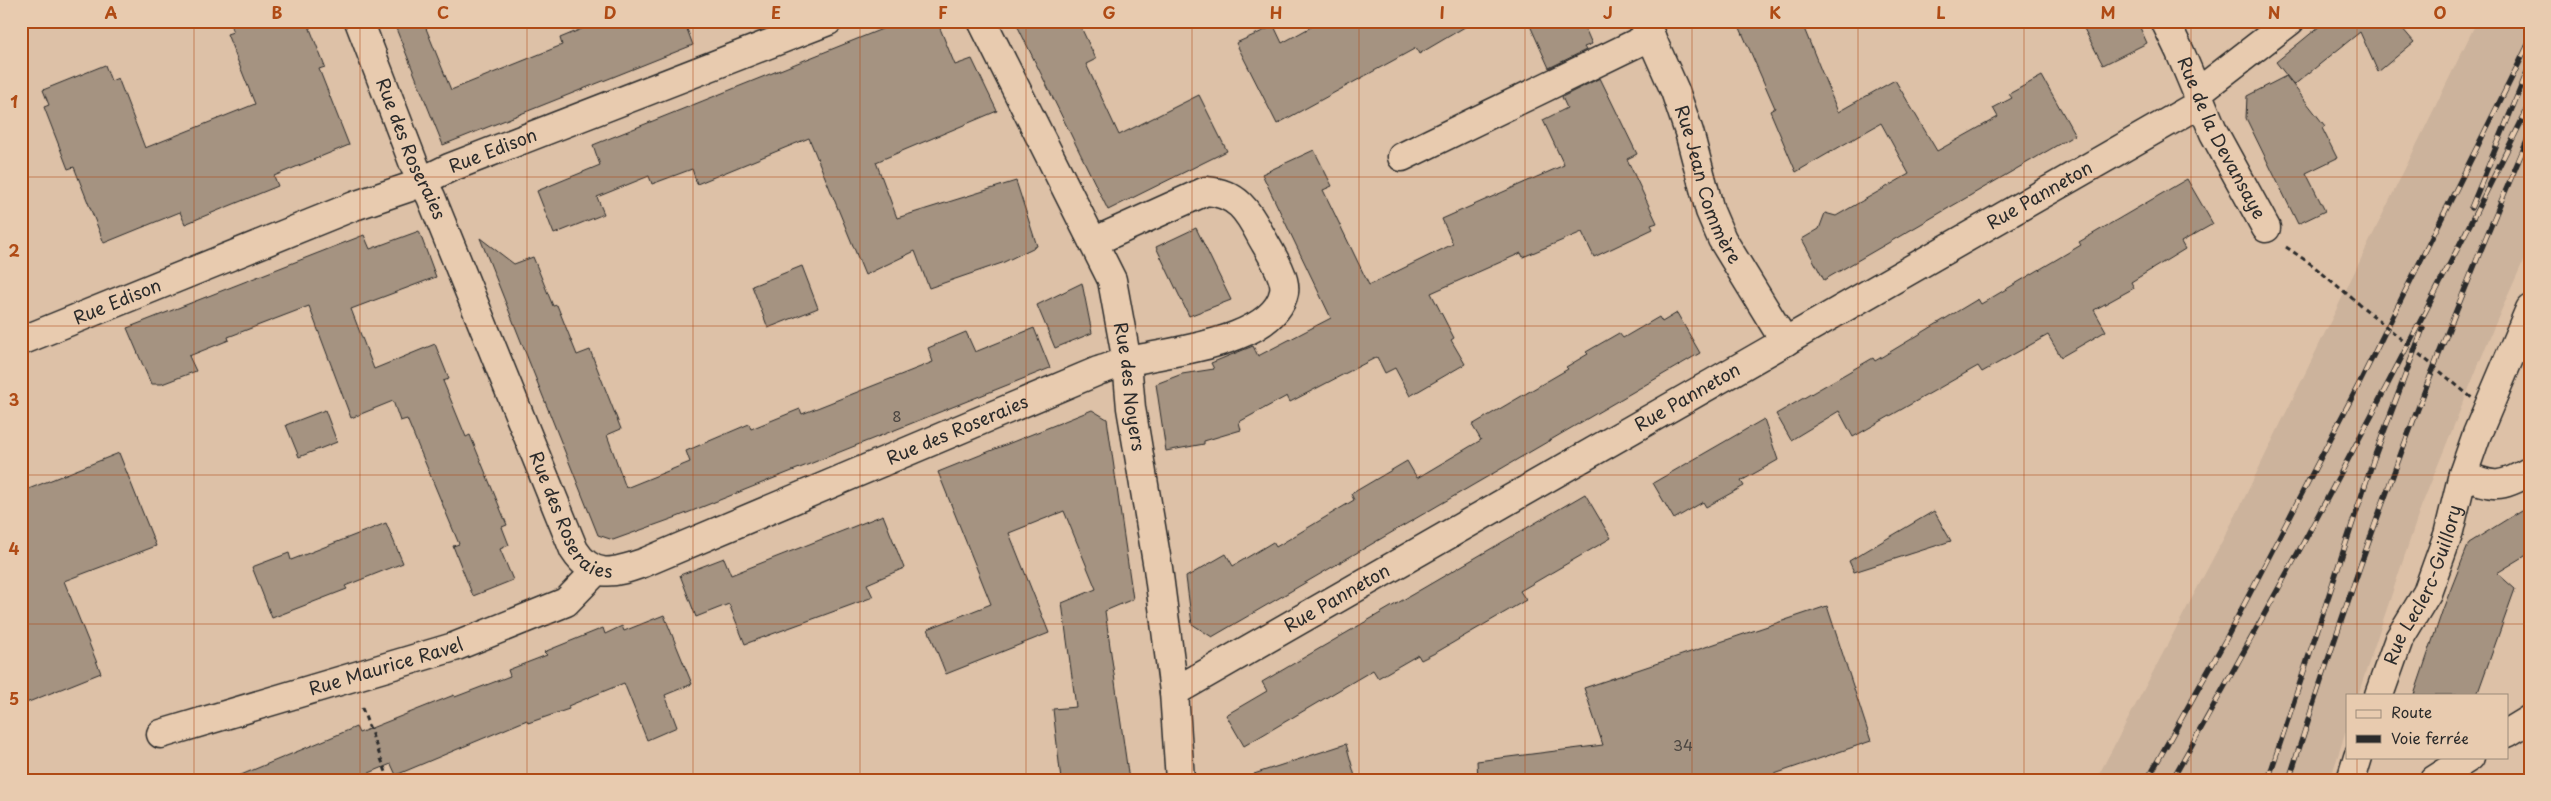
<svg xmlns="http://www.w3.org/2000/svg" width="2551" height="801" viewBox="0 0 2551 801" font-family="'Playpen Sans',sans-serif">
	<rect width="100%" height="100%" fill="#ddc1a7"/>
	<filter id="ink" filterUnits="userSpaceOnUse"><feTurbulence type="fractalNoise" baseFrequency=".02" numOctaves="2"/><feDisplacementMap in="SourceGraphic" scale="10" xChannelSelector="R" yChannelSelector="G"/><feConvolveMatrix kernelMatrix="1 2 1 2 8 2 1 2 1" color-interpolation-filters="sRGB"/></filter>
	<g filter="url(#ink)">
		<!-- built -->
		<path fill="#ccb39c" d="M2477 21H2530V246L2493 329 2421 507 2358 695H2347V728L2330 780H2096L2238 511Z"/>
		<!-- building -->
		<path fill="#a59381" stroke="#2b2b2b" d="M229 21H307L325 67 319 69 349 145 274 176 278 186 185 224 180 212 104 243 74 167 68 169 44 107 49 105 43 90 105 65 111 81 118 78 145 148 255 104 227 34 233 32Z
			M393 21H423L451 90 562 45 560 38 601 21H684L693 45 443 145Z
			M902 21H937L955 65 972 59 997 111 876 162 897 218 1016 181 1037 246 1002 263 929 288 915 251 865 275 809 138 697 184 692 169 652 184 649 176 597 197 604 214 554 234 537 191 600 165 593 145Z
			M1015 21H1078L1096 59 1086 64 1119 135 1199 95 1227 151 1108 210Z
			M1322 21H1475L1419 54 1416 48 1277 124 1236 43 1274 26 1282 43Z
			M1528 21H1582L1592 44 1584 47 1586 50 1549 68Z
			M1737 21H1801L1838 112 1895 80 1937 151 1998 117 1993 108 2012 98 2009 94 2042 76 2075 135 1824 280 1802 239 1819 229 1825 213 1836 216 1909 174 1881 123 1796 172 1770 111 1775 108Z
			M2080 21H2137L2147 43 2103 65Z
			M2326 21H2396L2414 42 2378 72 2360 32 2294 85 2276 62Z
			M2286 76 2325 126 2322 128 2337 158 2306 173 2325 211 2298 224 2246 118 2247 96Z
			M1600 78 1637 154 1627 159 1657 223 1651 225 1653 229 1594 257 1582 232 1523 257 1521 253 1431 293 1454 338 1451 340 1465 364 1410 396 1395 368 1385 373 1377 357 1290 402 1287 396 1239 422 1241 430 1204 441V444L1166 451 1156 384 1182 374 1214 369 1211 363 1253 346 1258 356 1331 318 1262 174 1314 150 1332 186 1323 190 1369 285 1453 244 1442 219 1564 165 1543 120 1567 108 1562 97Z
			M2187 179 2213 224 2181 242 2185 249 2131 282 2134 288 2094 310 2106 331 2061 357 2048 335 1982 372 1978 366 1853 437 1839 411 1791 440 1776 414 1873 358 1875 361 1978 299 1981 304 2081 245 2079 242Z
			M1196 228 1231 300 1189 316 1156 247Z
			M419 231 436 277 351 309 374 369 435 344 449 379 443 381 466 437 470 435 507 525 502 527 509 545 500 549 513 580 473 596 453 546 459 544 407 419 400 421 393 401 351 418 309 306 228 337 229 340 189 356 196 371 162 384H151L127 328 364 235 370 249Z
			M480 238 514 264 533 257 553 306 557 305 577 355 590 350 621 429 607 435 626 488 690 462 686 451 749 424 751 429 800 409 802 414 933 362 928 348 966 332 975 352 1034 328 1050 368 677 517 613 540 598 535Z
			M802 266 818 308 768 328 752 286Z
			M1082 283 1092 333 1055 348 1037 305Z
			M1677 313 1700 353 1212 637 1192 624 1186 577 1226 554 1233 566 1273 542 1276 547 1354 500 1351 494 1407 461 1417 478 1481 440 1472 425 1568 369 1566 367 1588 354 1586 352 1619 333 1623 338 1659 317 1662 322Z
			M325 410 337 442 299 457 286 425Z
			M1092 410 1107 419 1133 599 1105 611 1129 780H1061L1053 709 1076 707 1062 603 1096 589 1064 511 1009 533 1049 633 946 674 928 629 991 604 938 472Z
			M1764 419 1778 460 1741 481 1744 486 1724 497 1706 507 1703 502 1674 519 1653 483Z
			M119 453 156 546 64 581 101 673 21 705V492Z
			M1585 494 1611 538 1520 591 1526 600 1437 652 1421 660 1418 655 1378 678 1373 670 1244 746 1226 715 1267 691 1262 682Z
			M2530 505V553L2497 573 2515 589 2477 695H2414L2443 609 2469 543Z
			M1934 511 1951 541 1854 572 1849 561Z
			M883 515 904 568 867 584 873 597 745 644 729 604 696 617 680 575 724 558 731 575Z
			M386 523 403 563 345 586 347 589 272 618 252 567 289 553 291 560Z
			M1827 606 1871 741 1757 780H1478L1477 761 1603 745 1584 688Z
			M664 615 692 684 665 695 677 727 647 740 624 683 568 706 569 709 528 723 527 720 396 775 391 764 352 780H229L356 727 359 733 454 695 455 697 510 676 508 670 547 655 544 652 603 628 605 634 622 626 624 631Z
			M1346 744 1356 780H1255L1254 774Z"/>
		<g fill="none" stroke-linecap="round" stroke-linejoin="round">
			<defs>
				<g id="minor">
					<path id="s1" d="M359 21 415 167 431 197 574 550C593 580 614 573 643 563L1098 371C1108 368 1118 364 1127 362 1168 351 1274 343 1284 292 1287 277 1268 249 1261 236 1248 211 1237 193 1206 191L1093 242"/>
					<path id="s2" d="M982 21 1112 280 1127 362 1131 408 1158 568 1174 692 1180 780"/>
					<path id="s3" d="M1644 21 1675 91 1689 132 1710 211 1722 239 1785 342"/>
					<path id="s4" d="M2165 21 2180 52 2214 133 2266 228"/>
					<path d="M2197 93 2290 21"/>
					<path d="M1402 157 1651 36"/>
					<path id="s5" d="M21 341 354 206 410 187 449 168 828 21"/>
					<path d="M2463 474C2492 488 2502 488 2530 471"/>
					<path id="s6" d="M1174 692 2201 103"/>
					<path id="s7" d="M2379 695 2399 639 2427 593 2448 535 2463 474 2477 434 2530 309"/>
					<path d="M2507 733 2530 719"/>
					<path id="s8" d="M161 734 454 647 566 602 596 571"/>
					<path d="M2351 780 2358 757"/>
					<path d="M2434 780 2470 757"/>
				</g>
			</defs>
			<!-- minor casing -->
			<use href="#minor" stroke="#2b2b2b" stroke-width="31"/>
			<!-- path -->
			<path stroke="#2b2b2b" stroke-width="3" stroke-dasharray="5 4" stroke-linecap="butt" d="M362 708 389 780"/>
			<!-- minor -->
			<use href="#minor" stroke="#e8cbaf" stroke-width="28"/>
			<defs>
				<path id="rail" d="M2471 208 2530 65
					M2147 780 2226 639 2360 382 2530 41
					M2172 780C2298 558 2417 333 2530 104
					M2268 780 2374 458 2423 328
					M2289 780C2358 560 2438 345 2530 134"/>
			</defs>
			<!-- rail casing -->
			<use href="#rail" stroke="#2b2b2b" stroke-width="5.5"/>
			<!-- rail -->
			<use href="#rail" stroke="#e8cbaf" stroke-width="4" stroke-dasharray="11" stroke-linecap="butt"/>
			<!-- path-bridge -->
			<path stroke="#2b2b2b" stroke-width="3" stroke-dasharray="5 4" stroke-linecap="butt" d="M2286 247 2311 264 2472 398"/>
		</g>
	</g>
	<!-- grid -->
	<path fill="none" stroke="#af4b15" stroke-width="1" stroke-opacity="0.55" d="M194 21V780M360 21V780M527 21V780M693 21V780M860 21V780M1026 21V780M1192 21V780M1359 21V780M1525 21V780M1692 21V780M1858 21V780M2024 21V780M2191 21V780M2357 21V695M21 177H2530M21 326H2530M21 475H2530M21 624H2530M2357 757V780"/>
	<g text-anchor="middle" stroke-width="4" stroke-linejoin="round" paint-order="stroke">
		<!-- number labels -->
		<g font-size="15" fill="#4a4540">
			<text x="897" y="422">8</text>
			<text x="1683" y="751">34</text>
		</g>
		<!-- street labels -->
		<g font-size="18" fill="#2b2b2b" stroke="#e8cbaf">
			<text dy="6" stroke="none"><textPath href="#s4" startOffset="130">Rue de la Devansaye</textPath></text>
			<text dy="6" stroke="none"><textPath href="#s1" startOffset="138">Rue des Roseraies</textPath></text>
			<text dy="6" stroke="none"><textPath href="#s5" startOffset="509">Rue Edison</textPath></text>
			<text dy="6" stroke="none"><textPath href="#s3" startOffset="176">Rue Jean Commère</textPath></text>
			<text dy="6" stroke="none"><textPath href="#s6" startOffset="998">Rue Panneton</textPath></text>
			<text dy="6" stroke="none"><textPath href="#s5" startOffset="104">Rue Edison</textPath></text>
			<text dy="6" stroke="none"><textPath href="#s2" startOffset="398">Rue des Noyers</textPath></text>
			<text dy="6" stroke="none"><textPath href="#s6" startOffset="592">Rue Panneton</textPath></text>
			<text dy="6" stroke="none"><textPath href="#s1" startOffset="991">Rue des Roseraies</textPath></text>
			<text dy="6" stroke="none"><textPath href="#s1" startOffset="542">Rue des Roseraies</textPath></text>
			<text dy="6" stroke="none"><textPath href="#s7" startOffset="119">Rue Leclerc-Guillory</textPath></text>
			<text dy="6" stroke="none"><textPath href="#s6" startOffset="188">Rue Panneton</textPath></text>
			<text dy="6" stroke="none"><textPath href="#s8" startOffset="235">Rue Maurice Ravel</textPath></text>
		</g>
	</g>
	<!-- margin -->
	<rect width="2551" height="801" fill="none" stroke="#e8cbaf" stroke-width="55"/>
	<!-- legend -->
	<rect x="2346" y="694" width="162" height="65" fill="#e8cbaf" stroke="#9c8b7a"/>
	<rect x="2356" y="710" width="25" height="8" fill="#e8cbaf" stroke="#9c8b7a"/>
	<text x="2391" y="718" font-size="15" fill="#2b2b2b">Route</text>
	<rect x="2356" y="735" width="25" height="8" fill="#2b2b2b" stroke="#9c8b7a"/>
	<text x="2391" y="744" font-size="15" fill="#2b2b2b">Voie ferrée</text>
	<rect x="28" y="28" width="2496" height="746" fill="none" stroke="#af4b15" stroke-width="2"/>
	<g font-size="16" text-anchor="middle" font-weight="bold" fill="#af4b15">
		<text x="111" y="19">A</text>
		<text x="277" y="19">B</text>
		<text x="443" y="19">C</text>
		<text x="610" y="19">D</text>
		<text x="776" y="19">E</text>
		<text x="943" y="19">F</text>
		<text x="1109" y="19">G</text>
		<text x="1276" y="19">H</text>
		<text x="1442" y="19">I</text>
		<text x="1608" y="19">J</text>
		<text x="1775" y="19">K</text>
		<text x="1941" y="19">L</text>
		<text x="2108" y="19">M</text>
		<text x="2274" y="19">N</text>
		<text x="2440" y="19">O</text>
		<text x="14" y="108">1</text>
		<text x="14" y="257">2</text>
		<text x="14" y="406">3</text>
		<text x="14" y="555">4</text>
		<text x="14" y="705">5</text>
	</g>
</svg>
